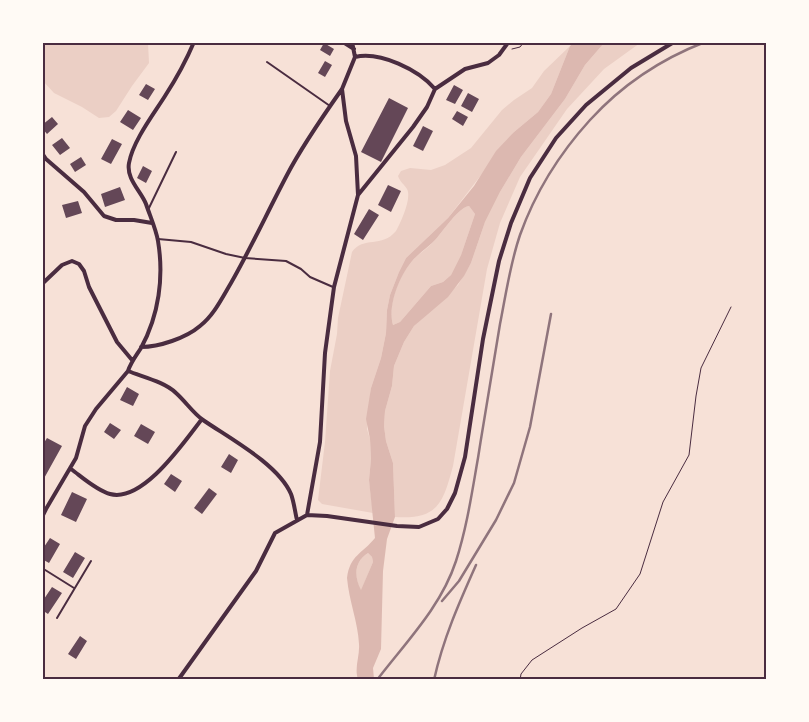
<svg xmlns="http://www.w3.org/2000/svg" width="809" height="722" viewBox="0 0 809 722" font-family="'PT Sans Narrow',sans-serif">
	<rect width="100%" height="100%" fill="#f7e1d7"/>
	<!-- green -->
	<path fill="#ebcfc5" d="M42 43H148L149 63 132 86 116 111 109 117 99 118 82 107 54 93 43 81Z
		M604 43H640L604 69 567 109 520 177 500 223 487 269 453 466C443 503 438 520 395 517L393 463 386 441 384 426 385 411 392 386 394 366 404 342 414 326 458 285 471 263 485 222 500 192 521 157 565 99 585 65Z
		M570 46 551 94 538 112 514 132 448 218 406 258 399 272 390 295 387 310 386 333 381 358 371 388 367 429 370 439 371 459 369 480 373 513 322 504 318 500 325 442 330 371 337 334 338 318 352 252C363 236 382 248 396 231 401 222 412 198 407 189 404 184 400 182 398 176L401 171 410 168 431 170 445 165 471 148 502 110 514 100 532 88 544 71Z
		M469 206 475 214 461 255 451 275 443 282 431 286 400 322 393 325C387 304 400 272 416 257 423 251 430 246 436 239 444 230 458 208 469 206Z
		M368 553 372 557 373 562 361 591C354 576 354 562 368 553Z"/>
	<!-- water -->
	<path fill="#dcb8b0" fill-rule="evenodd" d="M573 43H604L585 65 565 99 521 157 500 192 485 222 471 263 464 276 448 297 414 326 404 342 394 366 392 386 385 411 384 426 386 441 393 463 395 517 387 539 383 571 381 649 373 668 374 679H358C354 668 360 656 359 644 358 622 349 601 347 578 350 555 362 554 375 538L369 480 371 459 370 439 366 419 371 388 381 358 386 333 387 310 390 295 399 272 406 258 448 218 474 186 496 151 514 132 538 112 551 94 570 46ZM469 206 475 214 461 255 451 275 443 282 431 286 400 322 393 325C387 305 401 271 416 257 423 250 430 246 436 239 444 230 458 208 469 206ZM368 553 372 557 373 562 361 590C354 576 354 562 368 553Z"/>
	<!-- building -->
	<path fill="#644757" d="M324 43 334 49 330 56 320 50Z
		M325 61 332 65 325 77 318 73Z
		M146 84 155 89 148 100 139 95Z
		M454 85 463 90 455 104 446 100Z
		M468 93 479 99 472 112 461 106Z
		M389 98 408 108 381 162 361 152Z
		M128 110 141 118 133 130 120 122Z
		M457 111 468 117 463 126 452 119Z
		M52 117 58 124 47 134 42 128V125Z
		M423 126 433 131 423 151 413 146Z
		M62 138 70 148 60 155 52 145Z
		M112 139 122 144 111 164 101 159Z
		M81 157 86 165 75 172 70 164Z
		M143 166 152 171 146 183 137 178Z
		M388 185 401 191 391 212 378 205Z
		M120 187 125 200 105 207 101 194Z
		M78 201 82 213 66 218 62 205Z
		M369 209 379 215 363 240 354 234Z
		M127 387 139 394 133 406 120 400Z
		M110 423 121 430 114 439 104 432Z
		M141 424 155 432 148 444 134 436Z
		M47 438 62 446 42 482V446Z
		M229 454 238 460 231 473 221 467Z
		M171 474 182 481 175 492 164 484Z
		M209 488 217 494 202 514 194 508Z
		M72 492 87 499 76 522 61 515Z
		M50 538 60 544 49 563 42 559V550Z
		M75 552 85 558 73 578 63 572Z
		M52 587 62 593 48 614 42 610V602Z
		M80 636 87 641 76 659 68 654Z"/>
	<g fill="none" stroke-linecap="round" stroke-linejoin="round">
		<!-- path -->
		<path stroke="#4a2c40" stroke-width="1" d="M512 49 520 47 524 42
			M435 676 436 680
			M520 680 521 674 532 660 582 628 616 609 640 574 663 502 689 455 696 396 701 368 731 307"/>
		<!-- service -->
		<path stroke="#4a2c40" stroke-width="2" d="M267 62 330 106
			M148 210 176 152
			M158 239 191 242 226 254 245 258 286 261 301 269 310 277 333 287
			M42 568 74 588
			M57 618 91 561"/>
		<!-- minor -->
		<path stroke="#4a2c40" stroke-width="4" d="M343 42 354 49
			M355 57C380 51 419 70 435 89
			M42 153 46 159 84 192 104 216 116 220H134L152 223
			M358 195 413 127 427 107 435 89 465 69 488 63 499 55 507 44 505 42
			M42 284 62 265 72 261 79 264 84 271 89 287 117 342 132 360
			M141 347C159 347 186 338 200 326 214 315 222 298 231 283 251 248 268 211 287 175 302 146 323 116 342 89
			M128 371C131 362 136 356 141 348 159 315 164 277 158 241 156 229 150 216 146 204 141 191 126 179 129 163 133 141 153 115 165 96 176 79 186 61 194 42
			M71 469C82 477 96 490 110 494 143 503 184 442 202 419
			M307 515 320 442 325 353 334 287 358 195 356 156 346 121 342 89 355 57 352 42
			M42 517 46 509 76 458 85 426 96 409 128 371C143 377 165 382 176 393 186 402 193 413 203 420 229 438 278 464 291 494 294 502 295 512 297 520
			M178 680 256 571 275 533 307 515 327 516 397 526 419 527 438 519 447 509 455 493 465 457 483 339 499 261 511 223 530 178 556 138 586 105 631 68 674 42"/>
		<!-- rail -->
		<path stroke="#8f747c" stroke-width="2.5" d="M442 601 459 581 496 520 514 483 530 427 551 314
			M377 680C406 642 441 607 456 561 467 527 472 492 478 458 485 413 493 368 500 324 506 294 510 264 520 235 535 193 560 153 590 120 621 86 661 59 705 42
			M434 680C443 639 459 603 476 565"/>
	</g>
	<!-- border -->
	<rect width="809" height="722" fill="none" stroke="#fffaf5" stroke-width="88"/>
	<rect x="44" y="44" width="721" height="634" fill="none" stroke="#4a2c40" stroke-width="2"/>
</svg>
